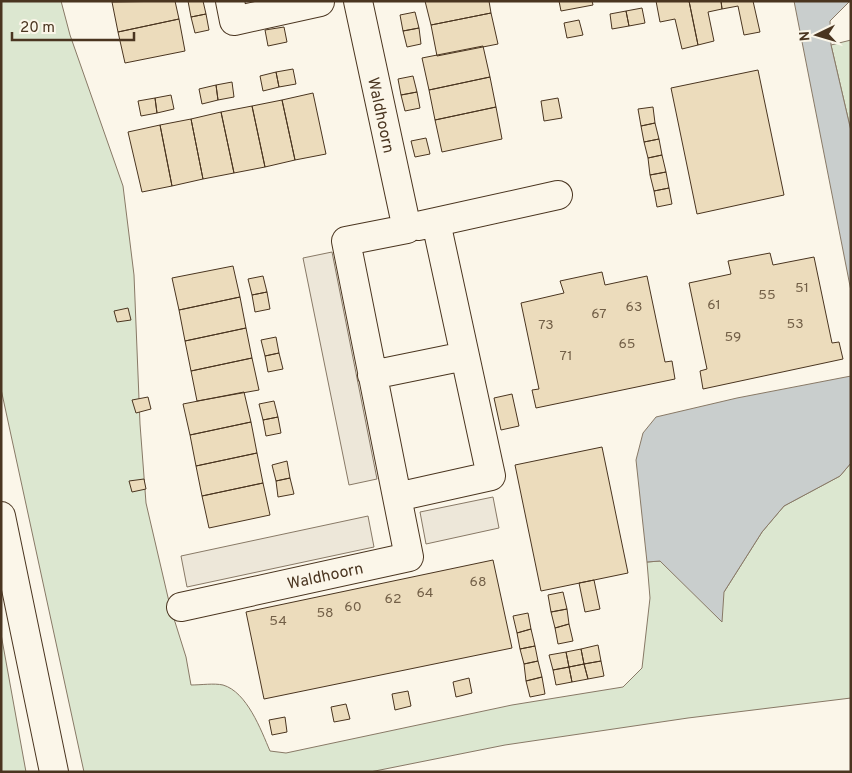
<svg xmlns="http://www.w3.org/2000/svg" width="852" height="773" viewBox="0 0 852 773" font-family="Overpass,sans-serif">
	<rect width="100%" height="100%" fill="#fbf6e9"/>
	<!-- green -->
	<path fill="#dce7d0" stroke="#887966" d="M1 1H61L70 35 123 186 134 275 140 424 146 503 170 606 186 657 191 685C201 685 214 683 223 685 247 692 261 730 270 751L286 753 512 705 623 687 642 668 650 598 647 562 660 561 724 592 762 532 784 506 840 476 851 463V698L688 718 505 745 370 772H84L1 389Z
		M851 40V131L831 45Z
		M1 634 26 772H1Z"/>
	<!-- parking -->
	<path fill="#ede7d9" stroke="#887966" d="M332 252 377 479 349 485 303 258Z
		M493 497 499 528 426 544 420 512Z
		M368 516 374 547 187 587 181 556Z"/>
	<!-- water -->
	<path fill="#c9cecd" stroke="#887966" d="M794 1H850L830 21 831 45 851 131V291Z
		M851 376V463L840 476 784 506 762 532 724 592 722 622 660 561 647 562 636 460 643 433 656 417 737 398Z"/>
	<!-- building -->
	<path fill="#ecdcbc" stroke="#4a3520" d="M175 1 179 19 118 32 112 2Z
		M188 1H203L206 14 191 17Z
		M425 1H489L491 13 431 25Z
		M559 1H592L593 5 561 11Z
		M656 1H689L698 45 682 49 675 19 660 22Z
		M689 1H721L722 9 708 12 714 41 698 45Z
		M721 1H753L760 32 744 35 738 6 722 9Z
		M642 8 645 23 629 26 626 11Z
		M626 11 629 26 612 29 610 14Z
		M415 12 419 28 403 31 400 15Z
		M491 13 498 44 437 56 431 25Z
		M206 14 209 30 195 33 191 17Z
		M179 19 185 51 125 63 118 32Z
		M579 20 583 35 567 38 564 23Z
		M284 27 287 42 268 46 265 30Z
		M419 28 421 44 407 47 403 31Z
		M483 46 490 77 429 90 422 58Z
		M293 69 296 84 279 87 276 72Z
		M758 70 784 195 697 214 671 88Z
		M276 72 279 87 263 91 260 76Z
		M413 76 417 92 401 95 398 79Z
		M490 77 496 107 435 120 429 90Z
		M232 82 234 97 218 100 216 85Z
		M216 85 218 100 202 104 199 89Z
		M417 92 420 108 405 111 401 95Z
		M313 93 326 154 295 160 282 100Z
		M171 95 174 109 157 113 155 98Z
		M155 98 157 113 141 116 138 101Z
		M558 98 562 118 544 121 541 101Z
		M282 100 295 160 265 167 252 106Z
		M252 106 265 167 234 173 221 112Z
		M496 107 502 139 442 152 435 120Z
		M653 107 655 123 641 126 638 109Z
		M221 112 234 173 203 179 191 119Z
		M191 119 203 179 172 186 160 125Z
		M655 123 659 139 644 142 641 126Z
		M160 125 172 186 142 192 128 132Z
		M426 138 430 154 415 157 411 141Z
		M659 139 662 155 648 158 644 142Z
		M662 155 666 172 650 175 648 158Z
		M666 172 669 188 654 191 650 175Z
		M669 188 672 204 657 207 654 191Z
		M770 253 773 265 814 257 832 343 839 342 843 359 703 389 700 371 707 369 689 283 731 274 728 261Z
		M233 266 240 297 179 310 172 278Z
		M602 272 605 285 647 276 665 362 672 361 675 379 536 408 532 390 539 389 521 303 564 293 560 281Z
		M263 276 267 292 252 295 248 279Z
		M267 292 270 309 255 312 252 295Z
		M240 297 246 328 185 341 179 310Z
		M128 308 131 320 117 322 114 311Z
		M246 328 252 358 191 371 185 341Z
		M276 337 279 353 265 356 261 340Z
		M279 353 283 369 268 372 265 356Z
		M252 358 259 390 197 401 191 371Z
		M244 392 251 422 190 435 183 404Z
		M512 394 519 426 501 430 494 398Z
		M148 397 151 409 136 413 132 400Z
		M274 401 278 417 263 420 259 404Z
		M278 417 281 433 266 436 263 420Z
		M251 422 257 453 196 466 190 435Z
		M602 447 628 573 541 591 515 465Z
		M257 453 263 483 202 496 196 466Z
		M287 461 290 478 276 481 272 465Z
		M290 478 294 494 278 497 276 481Z
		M144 479 146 489 132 492 129 481Z
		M263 483 270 515 209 528 202 496Z
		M493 560 512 648 264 699 246 612Z
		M594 580 600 609 585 612 579 583Z
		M563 592 567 609 551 612 548 595Z
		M567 609 569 624 555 628 551 612Z
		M528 613 531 629 517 633 513 616Z
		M569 624 573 641 558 644 555 628Z
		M531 629 535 646 520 649 517 633Z
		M598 645 601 661 584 664 581 649Z
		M535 646 538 661 524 664 520 649Z
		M581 649 584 664 569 667 566 652Z
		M566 652 569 667 553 670 549 655Z
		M538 661 542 677 526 681 524 664Z
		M601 661 604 676 588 679 584 664Z
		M584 664 588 679 572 682 569 667Z
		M569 667 572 682 556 685 553 670Z
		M542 677 545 694 530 697 526 681Z
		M469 678 472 693 456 697 453 682Z
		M408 691 411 706 395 710 392 694Z
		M346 704 350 719 334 722 331 707Z
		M285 717 287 732 272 735 269 720Z"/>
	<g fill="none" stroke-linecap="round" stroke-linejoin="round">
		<defs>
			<path id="minor" d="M230 1 234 21 320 2
				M418 226 558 195
				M372 375 465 356
				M397 497 491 476 436 222
				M181 607 409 557 346 241 407 229 358 1"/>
			<path id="tertiary" d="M1 516 54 772"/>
		</defs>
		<!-- minor casing -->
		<use href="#minor" stroke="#4a3520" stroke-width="30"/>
		<!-- tertiary casing -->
		<use href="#tertiary" stroke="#4a3520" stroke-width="30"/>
		<!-- minor -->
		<use href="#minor" stroke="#fbf6e9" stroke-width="28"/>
		<!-- tertiary -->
		<use href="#tertiary" stroke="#fbf6e9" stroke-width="28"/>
	</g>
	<g text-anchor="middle" stroke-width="4" stroke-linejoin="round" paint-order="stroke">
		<!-- number labels -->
		<g font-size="14" fill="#725f47">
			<text x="802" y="292">51</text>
			<text x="767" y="299">55</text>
			<text x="714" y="309">61</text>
			<text x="634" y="311">63</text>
			<text x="599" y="318">67</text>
			<text x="795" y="328">53</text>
			<text x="546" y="329">73</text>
			<text x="733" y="341">59</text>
			<text x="627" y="348">65</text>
			<text x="566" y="360">71</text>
			<text x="478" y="586">68</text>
			<text x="425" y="597">64</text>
			<text x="393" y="603">62</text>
			<text x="353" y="611">60</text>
			<text x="325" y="617">58</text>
			<text x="278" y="625">54</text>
		</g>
		<!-- street labels -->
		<g font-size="16" fill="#4a3520" stroke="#fbf6e9">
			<text transform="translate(382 115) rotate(78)" y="6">Waldhoorn</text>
			<text transform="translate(325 575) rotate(-12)" y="6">Waldhoorn</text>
		</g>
	</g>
	<!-- border -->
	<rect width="852" height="773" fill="none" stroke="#4a3520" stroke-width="5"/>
	<!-- north arrow -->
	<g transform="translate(817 35) rotate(265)" stroke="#fbf6e9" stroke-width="4" paint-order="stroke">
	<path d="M0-4L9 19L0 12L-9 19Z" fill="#4a3520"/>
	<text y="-8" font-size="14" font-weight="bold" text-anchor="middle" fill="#4a3520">N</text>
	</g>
	<!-- scale -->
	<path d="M12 32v8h122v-8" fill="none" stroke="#4a3520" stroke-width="2.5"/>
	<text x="20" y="32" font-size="15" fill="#4a3520" stroke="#fbf6e9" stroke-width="4" paint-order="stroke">20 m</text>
</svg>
